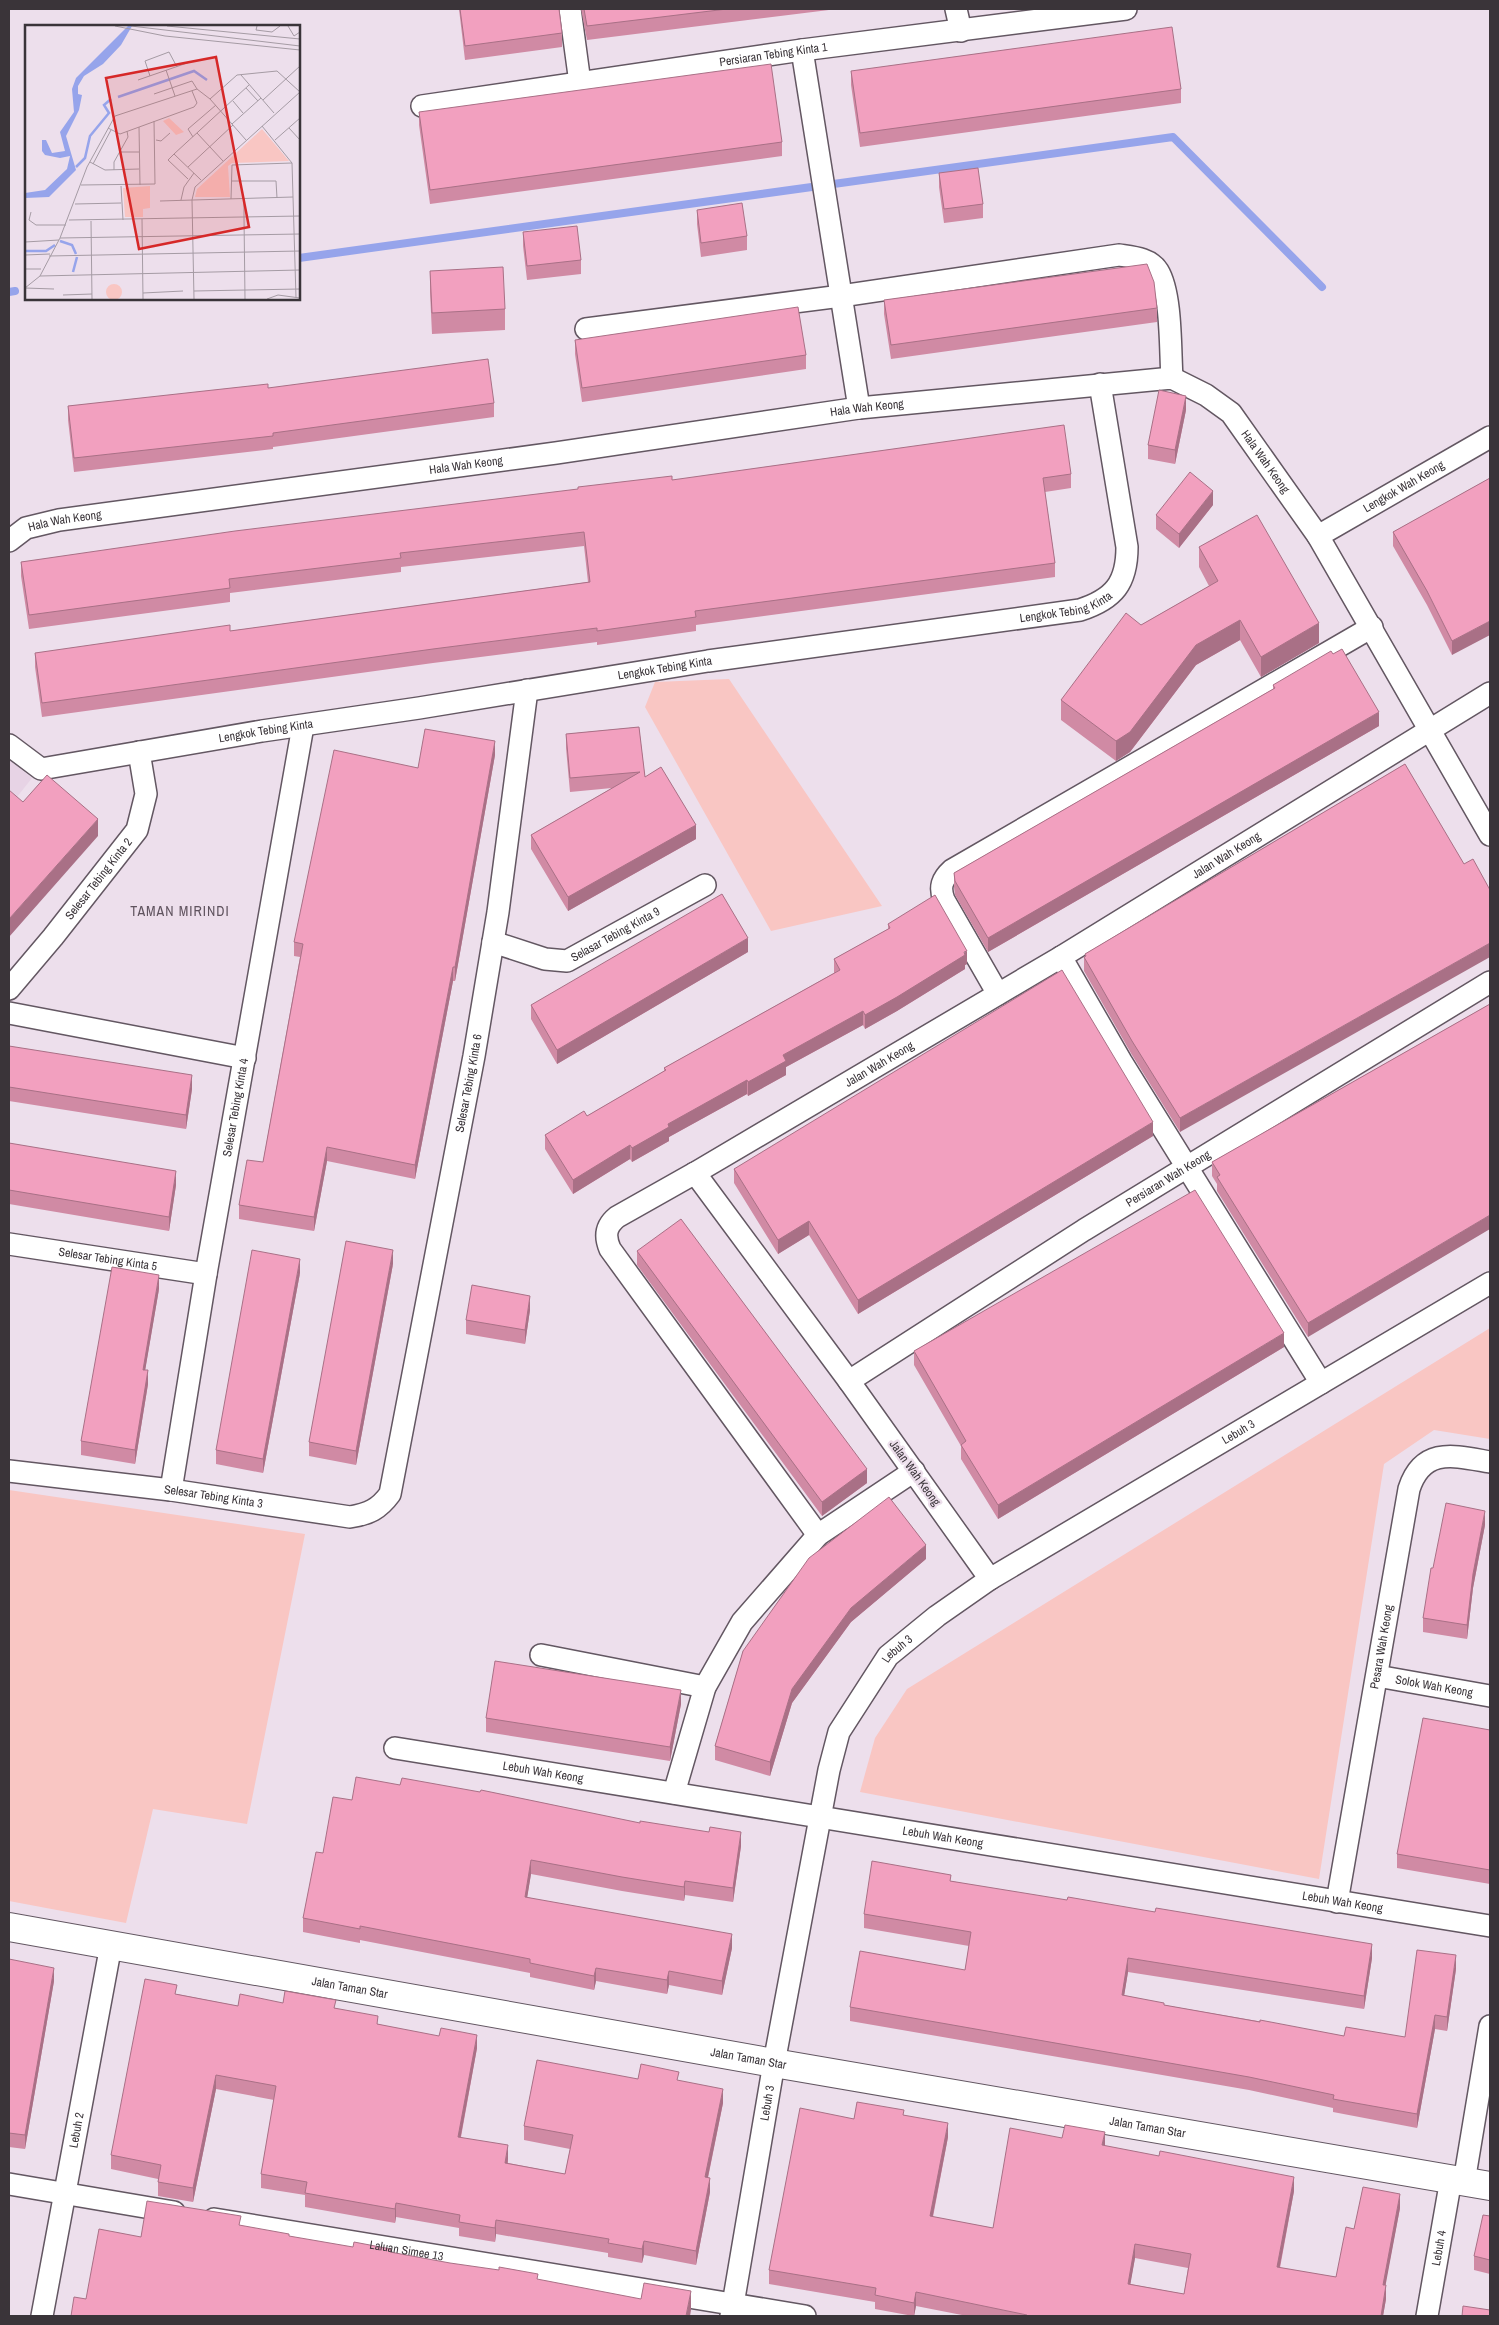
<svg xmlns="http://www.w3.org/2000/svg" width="1499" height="2325" viewBox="0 0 1499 2325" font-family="'Archivo Narrow',sans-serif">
	<rect width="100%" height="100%" fill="#eddfec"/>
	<!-- built -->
	<path fill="#e7d3e5" d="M9 760 32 778 9 807Z"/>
	<!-- green -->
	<path fill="#f9c6c3" d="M729 679 882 906 771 931 645 707 655 682Z
		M1490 1328V1439L1434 1430 1384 1464 1319 1879 860 1792 875 1738 907 1689Z
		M9 1490 305 1534 247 1824 153 1809 126 1923 9 1901Z"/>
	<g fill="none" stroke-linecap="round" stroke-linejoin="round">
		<!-- stream -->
		<path stroke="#96a4eb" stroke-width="8" d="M299 258 1173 137 1322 287
			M9 292 15 291"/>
		<defs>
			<g id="street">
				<path d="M570 9 580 83"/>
				<path d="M956 9 961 31"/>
				<path d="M802 50 859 408"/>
				<path id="s1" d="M422 106 802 50 1126 9"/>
				<path d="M586 329 841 296 1119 255C1132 257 1150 258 1158 271 1172 294 1170 350 1172 378"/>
				<path id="s2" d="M1318 536 1490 437"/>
				<path id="s3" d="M9 541 26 528 59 520 556 453 859 408 1172 378 1206 395 1231 413 1318 536 1490 835"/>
				<path id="s4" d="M9 745 41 769 262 731 419 708 708 661 1080 610C1114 599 1127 583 1127 547L1100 384"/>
				<path id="s5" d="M493 942 545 959 567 961 705 885"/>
				<path d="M1061 957 1121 1061 1321 1383"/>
				<path id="s6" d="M9 989 53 937 137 830 146 794 139 752"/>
				<path d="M998 994 944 900C939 887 942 879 952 870L1372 627"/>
				<path d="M9 1013 245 1058"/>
				<path d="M695 1173 617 1217C606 1226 604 1235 610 1249L818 1535"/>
				<path id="s7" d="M9 1244 206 1274"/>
				<path id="s8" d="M849 1381 1084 1230 1490 982"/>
				<path id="s9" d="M9 1471 171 1490 350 1517C369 1514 379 1509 390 1494L474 1056 498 912 527 690"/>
				<path id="s10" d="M171 1490 206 1274 303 726"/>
				<path id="s11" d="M990 1579 849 1381 695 1173 1061 957 1490 693"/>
				<path d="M541 1655 705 1687"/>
				<path id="s12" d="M1377 1676 1490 1696"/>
				<path id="s13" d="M395 1748 1490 1926"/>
				<path d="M674 1793 705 1687 742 1622 818 1535 914 1471"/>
				<path id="s14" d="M1337 1902 1409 1489C1423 1446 1455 1456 1490 1462"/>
				<path d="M1464 2182 1490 2026"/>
				<path d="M9 2184 174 2212"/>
				<path id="s15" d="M214 2219 805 2316"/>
				<path id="s16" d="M42 2316 111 1945"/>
				<path id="s17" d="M731 2316 774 2063 829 1770 839 1732 888 1656 937 1616 990 1579 1490 1283"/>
				<path id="s18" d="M1427 2316 1451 2179"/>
			</g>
			<g id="secondary">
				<path id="s19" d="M9 1927 774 2063 1490 2186"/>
			</g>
		</defs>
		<!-- street casing -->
		<use href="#street" stroke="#635762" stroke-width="24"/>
		<!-- secondary casing -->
		<use href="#secondary" stroke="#635762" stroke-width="30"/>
		<!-- street -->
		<use href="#street" stroke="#fff" stroke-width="21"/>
		<!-- secondary -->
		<use href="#secondary" stroke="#fff" stroke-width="28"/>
	</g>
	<!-- wall -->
	<path fill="#d08aa4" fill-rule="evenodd" d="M459 9H559L562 33V47L465 60Z
		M581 9H837L587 40Z
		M851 71 1181 89V103L860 147 851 85Z
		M419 112 782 142V156L430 204 419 125Z
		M939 173 983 204V218L944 223 939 187Z
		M697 210 747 236V250L701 257 697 224Z
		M523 232 581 260V274L527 280 523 246Z
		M430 271 505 309V330L432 334 430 292Z
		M884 300 1157 308V322L891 359 884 314Z
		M575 340 806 355V369L582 402 575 354Z
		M268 388 494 403V417L273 447V449L74 472 68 420V406Z
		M1186 410 1175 464 1148 459V445Z
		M1071 474V488L1045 492 1055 563V577L696 625V631L597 645V642L433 663 42 717 35 667V653L230 631 588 582 584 546 401 567V572L230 593V602L29 629 21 576V562L672 480Z
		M1490 478 1452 655 1427 605 1393 546V532Z
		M1213 505 1179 548 1156 529V515Z
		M1199 547 1319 643 1261 677 1240 640 1196 665 1130 752 1116 761 1061 720V700L1141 625 1209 586 1199 567Z
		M1273 685 1379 726 988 952 955 895 954 887V873L1273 689Z
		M639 727 645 777 696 839 568 911 531 849V835L612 788 570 792 566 748V734Z
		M495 755 455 981H453L415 1179 327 1161 314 1231 239 1219V1205L263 1162 300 957 294 956V942L418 768Z
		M1405 764 1180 1132 1132 1055 1084 971V957H1085V954Z
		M888 924 967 964 965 965V969L897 1011 865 1029 863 1025 786 1067V1075L748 1096 747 1094 669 1137V1141L632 1162 630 1159 573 1194 545 1149V1135L587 1116 664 1071V1068L834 973V959L888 929Z
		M748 952 557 1064 531 1019V1005Z
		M1490 1004 1308 1337 1217 1191V1184L1212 1176V1162Z
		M9 1046 192 1089 186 1129 9 1101Z
		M1153 1136 858 1314 809 1235 778 1254 734 1183V1169Z
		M9 1143 176 1185 169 1231 9 1204Z
		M637 1251 867 1483 822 1516 637 1265Z
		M393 1264 356 1465 309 1456V1442Z
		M300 1273 263 1473 216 1464V1450Z
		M159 1289 145 1370 148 1384 135 1464 81 1455V1441Z
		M530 1310 525 1344 466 1334V1320Z
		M1284 1347 998 1519 961 1459V1446L914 1365V1351Z
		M1485 1525 1473 1588 1467 1639 1423 1632V1618L1433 1568Z
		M926 1559 851 1622 792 1703 770 1776 715 1760V1746L743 1651Z
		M681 1704 670 1761 486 1732V1718Z
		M1490 1730V1884L1397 1868V1854Z
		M352 1800 741 1846 733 1902 685 1895 684 1901 622 1891 531 1874 527 1897 732 1948 722 1995 669 1985 667 1994 596 1981 594 1990 530 1977V1973L360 1940V1943L303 1932V1918L323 1853Z
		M951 1881 1372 1958 1364 2009 1128 1972 1124 1995 1164 2005 1344 2036 1405 2037 1456 1969 1447 2031 1435 2029 1417 2128 1333 2112V2108L1249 2090 850 2021V2007L965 1970 969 1946 864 1928V1914Z
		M9 1959 54 1981 25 2149 9 2147Z
		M177 1994 238 2006 283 2003 336 2008 378 2024 477 2048 461 2137 508 2159V2163L565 2174 570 2149 524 2140V2126L638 2079 679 2081 723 2103 708 2178 710 2192 696 2265 644 2255 642 2263 608 2257V2253L496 2234 495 2242 459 2236V2228L396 2217 395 2223 305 2207V2195L261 2188V2174L274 2100 216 2089 193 2202 158 2196V2179L111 2169V2155Z
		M904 2115 948 2137 933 2217 993 2228 1105 2146 1294 2191 1280 2268 1336 2277 1354 2229 1400 2208 1385 2285 1386 2299 1383 2316H967L916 2306 914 2316H913L875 2309V2302L769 2284V2270ZM1135 2258 1188 2268 1184 2294 1130 2284Z
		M1490 2216V2274L1474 2270V2256Z"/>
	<!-- shaded-wall -->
	<path fill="#a97086" d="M1186 396V410L1175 464V450Z
		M1213 491V505L1179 548V534Z
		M1240 620V640L1196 665 1130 752 1116 761V741L1196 645Z
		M1490 621V635L1452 655V641Z
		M1319 623V643L1261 677V657Z
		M1379 712V726L988 952V938Z
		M495 741V755L455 981V967Z
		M98 819V836L9 937V919Z
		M696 825V839L568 911V897Z
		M748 938V952L557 1064V1050Z
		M1490 943V957L1180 1132V1118Z
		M967 951V964L965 965V969L897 1011 865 1029V1015Z
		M453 967V981L415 1179V1165Z
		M863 1011V1025L786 1067V1075L748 1096V1082L783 1055Z
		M192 1075V1089L186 1129V1115Z
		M747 1080V1094L669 1137V1141L632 1162V1148L668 1124Z
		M1153 1122V1136L858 1314V1300Z
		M630 1145V1159L573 1194V1180Z
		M327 1147V1161L314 1231V1217Z
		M176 1171V1185L169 1231V1217Z
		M1490 1215V1229L1308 1337V1323Z
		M809 1221V1235L778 1254V1240Z
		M393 1250V1264L356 1465V1451Z
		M300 1259V1273L263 1473V1459Z
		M159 1275V1289L143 1383V1370Z
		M530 1296V1310L525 1344V1330Z
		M1284 1333V1347L998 1519V1505Z
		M148 1370V1384L135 1464V1450Z
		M867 1469V1483L822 1516V1502Z
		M1485 1511V1525L1473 1588 1467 1639V1625L1473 1574Z
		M926 1545V1559L851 1622 792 1703 770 1776V1762L792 1689 851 1608Z
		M681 1690V1704L670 1761V1747Z
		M741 1832V1846L733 1902V1888Z
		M531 1860V1874L525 1911V1897Z
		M685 1881V1895L684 1901V1887Z
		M732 1934V1948L722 1995V1981Z
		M1372 1944V1958L1364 2009V1996Z
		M1456 1955V1969L1447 2031V2017Z
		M1128 1958V1972L1122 2009V1995Z
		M54 1968V1981L25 2149V2135Z
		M596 1968V1981L594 1990V1976Z
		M669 1971V1985L667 1994V1980Z
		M1435 2015V2029L1417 2128V2114Z
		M477 2035V2048L458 2151V2137Z
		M216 2075V2089L193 2202V2188Z
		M723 2089V2103L705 2191V2177Z
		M948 2123V2137L930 2230V2216Z
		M1105 2132V2146L1102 2145Z
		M508 2145V2159L505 2177V2163Z
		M1294 2177V2191L1277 2281V2267Z
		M710 2178V2192L696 2265V2251Z
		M1400 2194V2208L1383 2299V2285Z
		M396 2203V2217L395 2223V2209Z
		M496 2220V2234L495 2242V2228Z
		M644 2241V2255L642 2263V2249Z
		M1135 2244V2258L1128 2298V2284Z
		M1386 2285V2299L1383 2316H1381Z
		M691 2291V2310L690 2316H686Z
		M916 2292V2306L914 2316V2303Z"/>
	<!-- building -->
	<path fill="#f2a0bf" stroke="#a97086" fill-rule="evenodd" d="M460 9H559L562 33 465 46Z
		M584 9H727L587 26Z
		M1172 27 1181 89 860 133 851 71Z
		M771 64 782 142 430 190 419 112Z
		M978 168 983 204 944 209 939 173Z
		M742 203 747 236 701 243 697 210Z
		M577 226 581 260 527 266 523 232Z
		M1147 264 1154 282 1157 308 891 345 884 300Z
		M503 267 505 309 432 313 430 271Z
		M798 307 806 355 582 388 575 340Z
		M488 359 494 403 273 433V436L74 458 68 406 268 384V388Z
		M1159 390 1186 396 1175 450 1148 445Z
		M1064 425 1071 474 1043 478 1055 563 695 611 696 617 597 631V628L433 649 42 703 35 653 230 625V631L590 582 584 532 400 553 401 558 229 579 230 588 29 615 21 562 235 531 578 489V487L672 476V480Z
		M1190 472 1213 491 1179 534 1156 515Z
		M1490 478V621L1452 641 1427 591 1393 532Z
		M1257 515 1319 623 1261 657 1240 620 1196 645 1130 732 1116 741 1061 700 1126 613 1141 625 1218 581 1199 547Z
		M1342 649 1379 712 988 938 955 881 954 873 1275 688 1273 685 1331 651 1333 654Z
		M639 727 645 777 661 767 696 825 568 897 531 835 640 772 570 778 566 734Z
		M425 729 495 741 455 967H453L415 1165 327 1147 314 1217 239 1205 247 1160 263 1162 303 944 294 942 334 750 418 768Z
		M1405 764 1464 864 1473 859 1490 890V943L1180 1118 1132 1041 1084 957 1086 956 1085 954Z
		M47 775 98 819 9 919V790L23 802Z
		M722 894 748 938 557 1050 531 1005Z
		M935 895 967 951 964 952 965 955 897 997 865 1015 863 1011 783 1055 786 1061 748 1082 747 1080 668 1124 669 1127 632 1148 630 1145 573 1180 545 1135 584 1111 587 1116 666 1070 664 1068 840 970 834 959 890 928 888 924Z
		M1062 970 1153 1122 858 1300 809 1221 778 1240 734 1169Z
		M1490 1004V1215L1308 1323 1217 1177 1220 1175 1212 1162Z
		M9 1046 192 1075 186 1115 9 1087Z
		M9 1143 176 1171 169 1217 9 1190Z
		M1195 1190 1284 1333 998 1505 961 1445 966 1441 914 1351Z
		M681 1219 867 1469 822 1502 637 1251Z
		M346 1241 393 1250 356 1451 309 1442Z
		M252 1250 300 1259 263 1459 216 1450Z
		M112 1267 159 1275 143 1370H148L135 1450 81 1441Z
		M472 1285 530 1296 525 1330 466 1320Z
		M889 1497 926 1545 851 1608 792 1689 770 1762 715 1746 743 1651 809 1558Z
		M1446 1503 1485 1511 1473 1574 1467 1625 1423 1618 1431 1568H1433Z
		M495 1661 681 1690 670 1747 486 1718Z
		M1423 1718 1490 1730V1870L1397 1854Z
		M356 1777 400 1785 402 1778 480 1792 481 1790 640 1823V1821L709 1832 710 1827 741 1832 733 1888 685 1881 684 1887 622 1877 531 1860 525 1897 732 1934 722 1981 669 1971 667 1980 596 1968 594 1976 530 1963V1959L360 1926V1929L303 1918 316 1852 323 1853 333 1797 352 1800Z
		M872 1861 951 1875 950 1881 1067 1900 1068 1897 1155 1912 1156 1908 1372 1944 1364 1996 1128 1958 1122 1995 1164 2003V2005L1260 2022V2020L1344 2036 1346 2027 1405 2037 1417 1950 1456 1955 1447 2017 1435 2015 1417 2114 1333 2099 1334 2095 1249 2077 850 2007 860 1951 965 1970 971 1932 864 1914Z
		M9 1959 54 1968 25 2135 9 2133Z
		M145 1979 177 1985 175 1994 238 2006 240 1994 283 2003 285 1991 336 2000 334 2008 378 2016 377 2024 439 2036 441 2028 477 2035 458 2137 508 2145 505 2163 565 2174 573 2135 524 2126 537 2060 638 2079 641 2064 679 2072 677 2080 723 2089 705 2177 710 2178 696 2251 644 2241 642 2249 608 2243 609 2239 496 2220 495 2228 459 2222 460 2215 396 2203 395 2209 305 2193 307 2182 261 2174 276 2086 216 2075 193 2188 158 2182 161 2165 111 2155Z
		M857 2102 904 2110 903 2115 948 2123 930 2216 993 2228 1010 2128 1062 2138 1065 2125 1105 2132 1102 2145 1159 2156 1160 2151 1294 2177 1277 2267 1336 2277 1346 2227 1354 2229 1363 2187 1400 2194 1383 2285H1386L1381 2316H1027V2315L916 2292 914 2303 875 2295 876 2288 769 2270 800 2108 854 2119ZM1135 2244 1191 2254 1184 2294 1128 2284Z
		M147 2201 241 2216 239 2225 289 2234V2236L353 2247 354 2242 391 2249 390 2252 450 2263 499 2270V2267L538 2274 537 2279 641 2299 644 2283 691 2291 686 2316H71L74 2297 86 2299 99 2229 141 2237Z
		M1483 2215 1490 2216V2260L1474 2256Z
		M1463 2306 1490 2310V2316H1462Z"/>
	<g text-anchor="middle" stroke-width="4.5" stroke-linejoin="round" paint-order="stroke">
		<!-- street labels -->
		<g font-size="12" fill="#3a3439" stroke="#eddfec">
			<text dy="4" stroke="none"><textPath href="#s1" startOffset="355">Persiaran Tebing Kinta 1</textPath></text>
			<text dy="4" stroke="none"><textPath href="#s3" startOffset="871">Hala Wah Keong</textPath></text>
			<text dy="4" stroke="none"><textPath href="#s3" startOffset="1306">Hala Wah Keong</textPath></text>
			<text dy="4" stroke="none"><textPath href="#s3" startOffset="466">Hala Wah Keong</textPath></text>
			<text dy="4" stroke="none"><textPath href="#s2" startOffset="99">Lengkok Wah Keong</textPath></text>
			<text dy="4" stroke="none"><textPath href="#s3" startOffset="61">Hala Wah Keong</textPath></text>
			<text dy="4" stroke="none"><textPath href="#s4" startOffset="1078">Lengkok Tebing Kinta</textPath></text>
			<text dy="4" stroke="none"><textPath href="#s4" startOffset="672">Lengkok Tebing Kinta</textPath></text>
			<text dy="4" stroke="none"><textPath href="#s4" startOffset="268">Lengkok Tebing Kinta</textPath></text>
			<text dy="4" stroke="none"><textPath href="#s11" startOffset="1121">Jalan Wah Keong</textPath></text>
			<text dy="4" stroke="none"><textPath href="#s6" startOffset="142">Selesar Tebing Kinta 2</textPath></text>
			<text dy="4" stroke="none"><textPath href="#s5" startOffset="132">Selasar Tebing Kinta 9</textPath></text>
			<text dy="4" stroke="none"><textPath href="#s11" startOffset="716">Jalan Wah Keong</textPath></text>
			<text dy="4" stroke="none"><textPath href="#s9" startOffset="810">Selesar Tebing Kinta 6</textPath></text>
			<text dy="4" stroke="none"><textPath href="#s10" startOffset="388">Selesar Tebing Kinta 4</textPath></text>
			<text dy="4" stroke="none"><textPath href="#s8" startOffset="378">Persiaran Wah Keong</textPath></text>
			<text dy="4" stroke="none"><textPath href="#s7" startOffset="100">Selesar Tebing Kinta 5</textPath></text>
			<text dy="4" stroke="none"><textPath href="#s17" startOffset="1101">Lebuh 3</textPath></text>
			<text transform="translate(915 1473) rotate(54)" y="4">Jalan Wah Keong</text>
			<text dy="4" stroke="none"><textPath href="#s9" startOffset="206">Selesar Tebing Kinta 3</textPath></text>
			<text dy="4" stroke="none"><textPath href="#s14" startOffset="259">Pesara Wah Keong</textPath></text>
			<text dy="4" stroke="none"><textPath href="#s17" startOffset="696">Lebuh 3</textPath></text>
			<text dy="4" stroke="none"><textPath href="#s12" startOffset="58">Solok Wah Keong</textPath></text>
			<text dy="4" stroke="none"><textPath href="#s13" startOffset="150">Lebuh Wah Keong</textPath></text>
			<text dy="4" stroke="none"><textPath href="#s13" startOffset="555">Lebuh Wah Keong</textPath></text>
			<text dy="4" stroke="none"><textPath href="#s13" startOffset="960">Lebuh Wah Keong</textPath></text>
			<text dy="4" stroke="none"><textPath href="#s19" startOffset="346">Jalan Taman Star</textPath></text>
			<text dy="4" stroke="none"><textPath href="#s19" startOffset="751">Jalan Taman Star</textPath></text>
			<text dy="4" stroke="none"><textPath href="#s17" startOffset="216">Lebuh 3</textPath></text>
			<text dy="4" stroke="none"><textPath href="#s19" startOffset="1156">Jalan Taman Star</textPath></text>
			<text dy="4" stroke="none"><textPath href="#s16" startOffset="189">Lebuh 2</textPath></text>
			<text dy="4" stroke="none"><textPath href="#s18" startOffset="69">Lebuh 4</textPath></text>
			<text dy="4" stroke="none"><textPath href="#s15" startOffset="195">Laluan Simee 13</textPath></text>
		</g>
		<!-- neighbourhood labels -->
		<g font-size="14" letter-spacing="1" fill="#5f535e" stroke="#eddfec">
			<text x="180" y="916">TAMAN MIRINDI</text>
		</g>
	</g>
	<!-- overview -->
	<g transform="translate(25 25)">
		<rect width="275" height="275" fill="#eddfec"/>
		<path d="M144 93 159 107 151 110 138 96ZM237 104 264 136 207 138 203 141 205 172H170L172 164ZM125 161V183L118 184V192H100L98 163ZM81 267a8 8 0 1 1 16 0a8 8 0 1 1-16 0Z" fill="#f9c6c3"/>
		<path d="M103 1H107L96 20 78 39 59 51 53 61V69L57 70 54 85 41 111 51 145 24 172 0 173V168L20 165 42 144 45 131 35 133 20 130 17 126V115H21L27 128 40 126 35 107 49 87 47 64 51 53Z" fill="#96a4eb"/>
		<path fill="none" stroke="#96a4eb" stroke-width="2.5" d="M93 72 169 46 182 55M51 142 60 133 65 111 84 88 79 80 86 74M35 216 47 220 51 229M0 226H21L30 220M48 247 52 232"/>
		<path fill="none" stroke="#a59ba4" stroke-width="1" d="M90 1 140 11 275 25M106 1 275 21M142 1 275 14M232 1 231 5 247 7 255 1M263 1 269 11 275 7M141 45 150 71M216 50 249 88M125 51 120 36 144 27 152 42M113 55 165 37M221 63 233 76M129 69 167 56 172 64M185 74 212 50 252 46 275 67M238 75 275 41M208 76 218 88M207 99 236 73M237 101 267 138 271 273M114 102 115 160M83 103 95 109 169 82 172 78 167 66M264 103 275 115M172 108 198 136M168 112 163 104 191 80M131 115 136 116 145 108M250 115 275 93M95 127H114M149 129 143 135 163 154M65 137 80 145 114 144M68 139 86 105M163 142 208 100M89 145V137L103 112 102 106M176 155 149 129 224 60M206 156H251L252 173M56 160 130 159 129 96M96 161 98 195M219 173V192M206 174 207 140 267 138M156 175 159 162 169 148M135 176 268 172M50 179 96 178M6 187 4 195 11 200H41M219 192 220 274M117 194 118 274M44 195 275 191M66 196 67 274M35 213 275 209M0 217 34 215M0 230 25 229M24 231 275 226M0 244H16M15 251 275 245M0 263 15 251 35 213 62 142 90 91 172 64 185 74 221 115M0 263 29 264M169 266 275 264M118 268 158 266M38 270 67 269M169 274 167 175 170 162 275 67M242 274 253 270 275 273"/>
		<path fill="#d62828" fill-opacity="0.15" stroke="#d62828" stroke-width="2.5" d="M191 32 224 202 114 224 81 53Z"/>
		<rect width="275" height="275" fill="none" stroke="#3a3439" stroke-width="2.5"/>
	</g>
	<!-- border -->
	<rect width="1499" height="2325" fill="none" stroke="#3a3439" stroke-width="20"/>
</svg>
